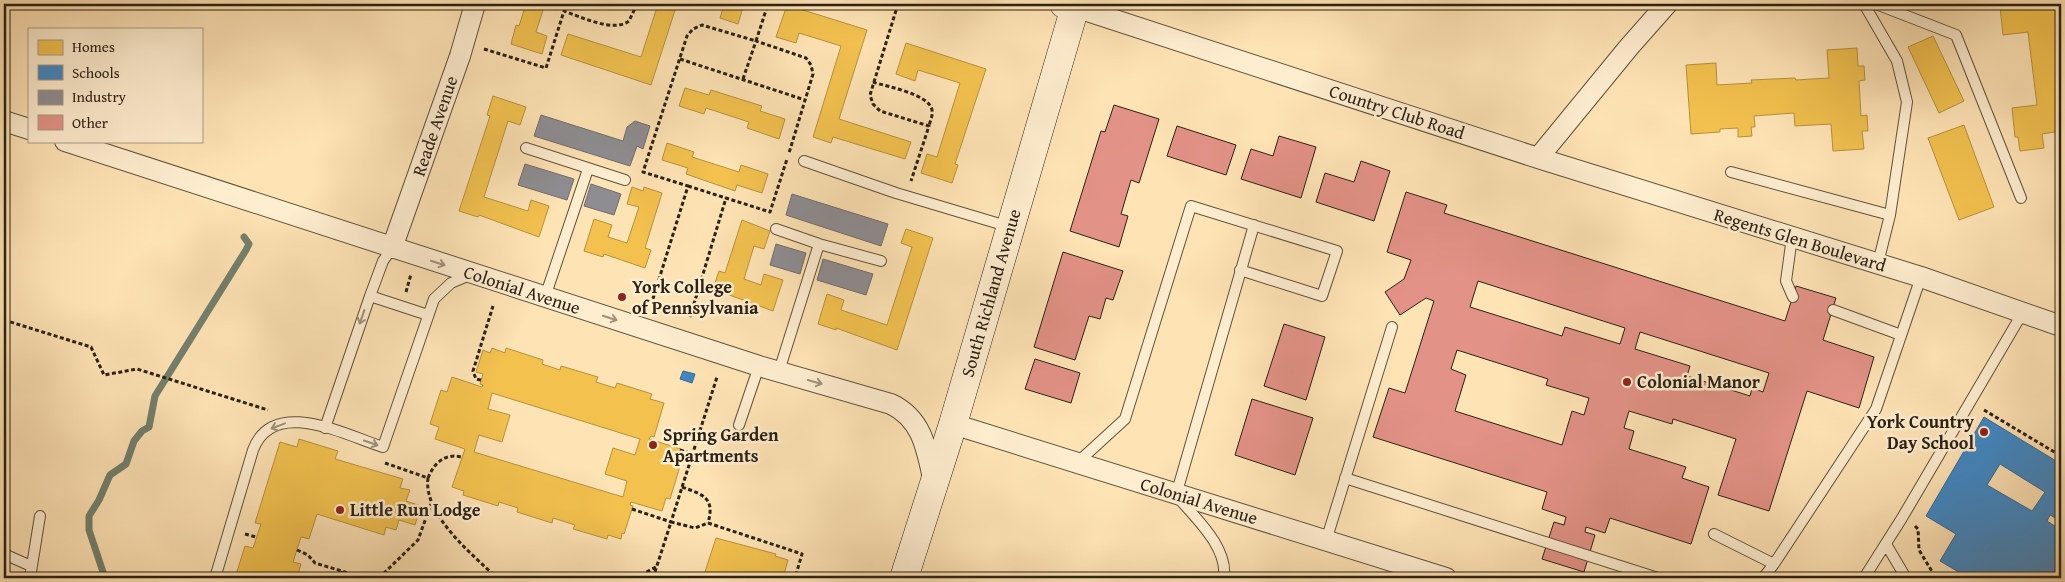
<svg xmlns="http://www.w3.org/2000/svg" width="2065" height="582" viewBox="0 0 2065 582" font-family="'Gentium Book Plus',serif">
	<rect width="100%" height="100%" fill="#fee3b5"/>
	<filter id="stains"><feTurbulence type="fractalNoise" baseFrequency=".004" numOctaves="4"/><feColorMatrix values="0 0 0 0 .2 0 0 0 0 .09 0 0 0 0 .02 0 0 0 .5 -.17"/></filter>
	<radialGradient id="worn" r=".72"><stop offset=".6" stop-color="#630" stop-opacity="0"/><stop offset="1" stop-color="#630" stop-opacity=".3"/></radialGradient>
	<!-- homes -->
	<path fill="#f2c14e" stroke="#b6913d" fill-rule="evenodd" d="M526 4H545L536 32 547 36 542 54 511 44 516 25 519 26Z
		M658 4H677L651 85 561 55 568 34 641 57Z
		M709 4H744L738 24 720 18 723 8Z
		M2003 4H2056L2058 26 2061 25V131L2042 134 2044 148 2020 151 2018 137H2015L2012 108 2037 105 2028 32 2003 35 2000 6H2003Z
		M787 5 867 30 839 119 911 142 905 159 833 137 831 143 813 137 841 46 799 33 796 43 776 37Z
		M1933 36 1964 101 1939 113 1908 47Z
		M906 43 986 69 955 164 958 165 952 183 921 173 927 154 937 157 960 83 918 70 915 81 896 74Z
		M1857 48 1858 66H1864L1865 80 1859 81 1861 116 1867 115 1868 131H1862L1864 149 1833 151 1831 124 1795 126 1794 113 1754 116 1755 127H1751L1752 136 1738 137V128L1720 129V132L1691 134 1686 65 1716 63 1717 85 1752 83 1751 80 1795 78 1796 80 1829 78 1827 50Z
		M685 88 709 95 711 90 762 106 760 111 785 119 779 139 747 128 749 122 706 108 704 114 679 106Z
		M493 96 526 107 520 125 508 121 484 197 528 211 531 200 549 206 539 237 479 215 478 217 459 211 490 116 487 115Z
		M1964 125 1994 207 1959 220 1928 138Z
		M667 143 694 152 692 157 739 172 741 165 768 174 762 193 737 185 735 191 686 174 688 168 662 160Z
		M632 187 643 191 644 187 662 193 645 248 651 250 645 268 604 254 603 257 584 251 594 219 612 225 608 237 627 243 639 207 627 204Z
		M742 220 770 231 764 249 754 246 744 279 761 285 764 274 783 280 773 311 713 289 719 271 725 273Z
		M906 229 933 238 897 350 836 328V330L818 324 827 294 844 300 841 310 887 325 912 247 901 243Z
		M492 348 505 353 506 348 543 360 542 364 560 370 561 366 598 377 596 382 615 388 617 383 652 394 650 399 664 403 654 437 651 436 649 439 681 449 677 462 681 463 670 499 666 498 662 511 631 502 630 505 633 506 624 534 622 533 621 539 608 535 607 539 573 529 575 525 553 518 552 523 517 512 518 508 499 502 498 506 463 495 464 491 452 487 465 449 435 439 439 427 430 424 441 390 447 392 452 377 482 387 483 385 480 384 483 374 476 372 483 350 490 353ZM492 393 640 439 635 455 613 448 605 474 627 481 623 497 474 452 479 435 502 442 510 415 488 409Z
		M299 439 338 451 335 459 403 479 400 488 410 490 406 501 421 506 415 525 399 520 396 530 386 527 384 535 317 514 309 539 301 537 293 562 301 564 297 578H235L245 546 253 548 261 524 255 523 280 442 297 447Z
		M716 538 776 554 775 556 788 560 783 578H703Z"/>
	<!-- schools -->
	<path fill="#3f88c5" stroke="#396990" fill-rule="evenodd" d="M683 371 695 374 692 383 680 379Z
		M1984 417 2061 464V521L2050 515 2047 521 2061 530V578H1969L1940 561 1956 534 1926 516ZM2000 464 2045 492 2032 511 1987 485Z"/>
	<!-- industry -->
	<path fill="#8d8d92" stroke="#706d6c" d="M541 115 623 141 627 127 635 121 650 126 643 149 637 146 630 166 534 136Z
		M525 164 574 179 567 200 518 185Z
		M591 184 621 194 614 215 584 206Z
		M792 194 888 224 881 246 786 215Z
		M776 244 806 253 800 274 770 265Z
		M823 259 873 274 866 295 817 280Z"/>
	<g fill="none" stroke-linecap="round" stroke-linejoin="round">
		<!-- stream -->
		<path stroke="#72806d" stroke-width="7" d="M105 578 89 530V516L99 500 110 475 126 464 134 441 142 431 149 427 155 396 246 250 249 244 244 237"/>
	</g>
	<!-- building -->
	<path fill="#e29286" stroke="#2b2114" fill-rule="evenodd" d="M1114 105 1159 119 1139 183 1131 180 1121 214 1128 216 1119 247 1070 231 1101 131 1105 132Z
		M1177 126 1236 145 1226 175 1167 156Z
		M1279 136 1316 147 1301 198 1241 179 1251 149 1273 156Z
		M1361 161 1390 171 1374 221 1316 202 1325 173 1354 182Z
		M1406 192 1447 205 1444 213 1785 321 1796 286 1836 298 1823 340 1874 357 1859 408 1807 391 1769 511 1718 495 1736 439 1673 419 1672 424 1629 411 1624 428 1634 431 1629 449 1686 467 1682 478 1709 487 1691 544 1610 518 1605 533 1586 527 1585 532 1595 535 1584 572 1542 559 1554 522 1564 525 1566 517 1542 509 1547 492 1373 437 1389 388 1405 393 1434 301 1426 298 1400 315 1385 292 1404 279 1411 260 1387 252ZM1478 281 1625 328 1620 344 1565 327 1562 336 1470 307ZM1640 332 1769 373 1763 392 1752 388 1750 396 1687 376 1690 366 1635 349ZM1457 350 1548 379 1546 385 1589 398 1584 415 1572 411 1562 445 1455 411 1466 375 1451 369Z
		M1063 252 1123 271 1113 300 1106 298 1100 319 1089 316 1075 360 1034 347Z
		M1284 324 1325 337 1306 400 1264 386Z
		M1035 359 1080 373 1071 403 1025 389Z
		M1252 399 1313 418 1295 475 1235 455Z"/>
	<g fill="none" stroke-linecap="round" stroke-linejoin="round">
		<defs>
			<path id="service" d="M1864 4 1897 61 1907 102 1890 215 1878 263
				M1876 4 1956 35 2021 198
				M526 148 625 180
				M804 161 896 193 1010 227
				M1731 172 1890 215
				M776 229 819 244
				M1792 237 1786 281 1793 297
				M370 296 383 261 392 248
				M545 297 588 169
				M1833 310 1901 335
				M779 371 819 244 881 261
				M739 425 759 366
				M325 428 370 296 428 315
				M1078 462 1125 419 1191 206 1337 251 1322 296 1240 270
				M1345 478 1658 578
				M1714 534 1774 564
				M1326 541 1392 327
				M1886 544 1906 578
				M4 554 31 566
				M30 578 40 516
				M215 578 253 450C273 396 345 435 383 447L434 299 451 283 470 275
				M1224 578C1228 546 1194 517 1176 495L1254 225
				M1763 578 1774 564 1876 409 1921 277
				M1864 578 1902 518 2023 312"/>
			<path id="minor" d="M1075 7 1538 158 1921 277 2061 326
				M4 121 29 129
				M65 141 759 366 891 404C923 419 927 451 934 483
				M1538 158 1629 47 1667 4
				M392 248 460 56 475 4
				M953 424 1446 578"/>
			<path id="secondary" d="M904 578 953 424 1075 7 1064 4"/>
		</defs>
		<!-- service casing -->
		<use href="#service" stroke="#60523c" stroke-width="12"/>
		<!-- minor casing -->
		<use href="#minor" stroke="#60523c" stroke-width="22"/>
		<!-- secondary casing -->
		<use href="#secondary" stroke="#2b2114" stroke-width="29"/>
		<!-- path -->
		<path stroke="#2b2114" stroke-width="3" stroke-dasharray="4 2.5" stroke-linecap="butt" d="M898 4 870 95 873 104 880 111 929 126 911 181
			M564 11 566 4
			M484 49 546 68 564 11C581 17 614 33 629 21L637 4
			M680 59 805 100
			M743 79 756 41 806 58 811 65 813 74 789 153
			M873 82C888 87 929 94 932 110 933 116 930 121 929 126
			M688 186 770 212 787 159
			M406 292 411 274
			M651 305 688 186 643 172 687 36 693 29 702 25 756 41 768 4
			M690 317 726 198
			M4 320 91 347 104 375 137 369 268 410
			M481 380 476 379 473 371 493 306
			M1984 410 2061 456
			M680 450 693 454
			M385 463 428 478C423 515 473 555 497 578
			M428 478C434 463 445 453 461 457
			M682 487C704 495 715 498 708 523
			M632 509 671 522 717 377
			M1915 526 1918 529 1919 550 1936 578
			M245 534 256 537
			M297 550 308 555 315 563 365 578
			M339 578 342 571
			M379 578 418 540 431 504
			M401 578 428 576 459 578
			M635 578 656 567
			M653 578 671 522 695 528 708 523 802 554 795 578"/>
		<!-- service -->
		<use href="#service" stroke="#feedcf" stroke-width="10"/>
		<!-- minor -->
		<use href="#minor" stroke="#feedcf" stroke-width="20"/>
		<!-- secondary -->
		<use href="#secondary" stroke="#feedcf" stroke-width="28"/>
	</g>
	<!-- one-way arrows -->
	<defs><path id="oneway-shaft" d="M-6 0H5M1.5-3L5.5 0L1.5 3" fill="none" stroke-width="1.6" stroke-linecap="round" stroke-linejoin="round" transform="scale(1.25)"/></defs>
	<g stroke="#9f917b">
		<use href="#oneway-shaft" transform="translate(438 263) rotate(18)"/>
		<use href="#oneway-shaft" transform="translate(362 317) rotate(109)"/>
		<use href="#oneway-shaft" transform="translate(610 318) rotate(18)"/>
		<use href="#oneway-shaft" transform="translate(815 382) rotate(16)"/>
		<use href="#oneway-shaft" transform="translate(278 426) rotate(159)"/>
		<use href="#oneway-shaft" transform="translate(371 443) rotate(19)"/>
	</g>
	<!-- markers -->
	<g fill="#8f2418" stroke="#feedcf" stroke-width="2">
		<circle cx="622" cy="297" r="5"/>
		<circle cx="1627" cy="382" r="5"/>
		<circle cx="1984" cy="432" r="5"/>
		<circle cx="653" cy="445" r="5"/>
		<circle cx="340" cy="510" r="5"/>
	</g>
	<g text-anchor="middle" stroke-width="5" stroke-linejoin="round" paint-order="stroke">
		<!-- street labels -->
		<g font-size="18" fill="#2b2114" stroke="#feedcf">
			<text transform="translate(1397 112) rotate(18)" y="6">Country Club Road</text>
			<text transform="translate(435 126) rotate(-71)" y="6">Reade Avenue</text>
			<text transform="translate(1800 240) rotate(17)" y="6">Regents Glen Boulevard</text>
			<text transform="translate(522 290) rotate(18)" y="6">Colonial Avenue</text>
			<text transform="translate(991 293) rotate(-74)" y="6">South Richland Avenue</text>
			<text transform="translate(1199 501) rotate(17)" y="6">Colonial Avenue</text>
		</g>
		<!-- poi labels -->
		<g font-size="18" font-weight="bold" fill="#2b2114" stroke="#feedcf" text-anchor="start">
			<text x="632" y="293">York College<tspan x="632" dy="21">of Pennsylvania</tspan></text>
			<text x="1637" y="388">Colonial Manor</text>
			<text x="1974" y="428" text-anchor="end">York Country<tspan x="1974" dy="21">Day School</tspan></text>
			<text x="663" y="441">Spring Garden<tspan x="663" dy="21">Apartments</tspan></text>
			<text x="350" y="516">Little Run Lodge</text>
		</g>
	</g>
	<!-- margin -->
	<rect width="2065" height="582" fill="none" stroke="#fee3b5" stroke-width="20"/>
	<rect x="5" y="5" width="2055" height="572" fill="none" stroke="#2b2114" stroke-width="2.5"/>
	<rect x="10" y="10" width="2045" height="562" fill="none" stroke="#2b2114"/>
	<!-- legend -->
	<rect x="28" y="28" width="175" height="115" fill="#feedcf" stroke="#aa9b84"/>
	<rect x="38" y="40" width="25" height="15" fill="#f2c14e" stroke="#aa9b84"/>
	<text x="72" y="52" font-size="15" fill="#2b2114">Homes</text>
	<rect x="38" y="65" width="25" height="15" fill="#3f88c5" stroke="#aa9b84"/>
	<text x="72" y="78" font-size="15" fill="#2b2114">Schools</text>
	<rect x="38" y="90" width="25" height="15" fill="#8d8d92" stroke="#aa9b84"/>
	<text x="72" y="102" font-size="15" fill="#2b2114">Industry</text>
	<rect x="38" y="115" width="25" height="15" fill="#e29286" stroke="#aa9b84"/>
	<text x="72" y="128" font-size="15" fill="#2b2114">Other</text>
	<rect width="100%" height="100%" filter="url(#stains)"/>
	<rect width="100%" height="100%" fill="url(#worn)"/>
</svg>
